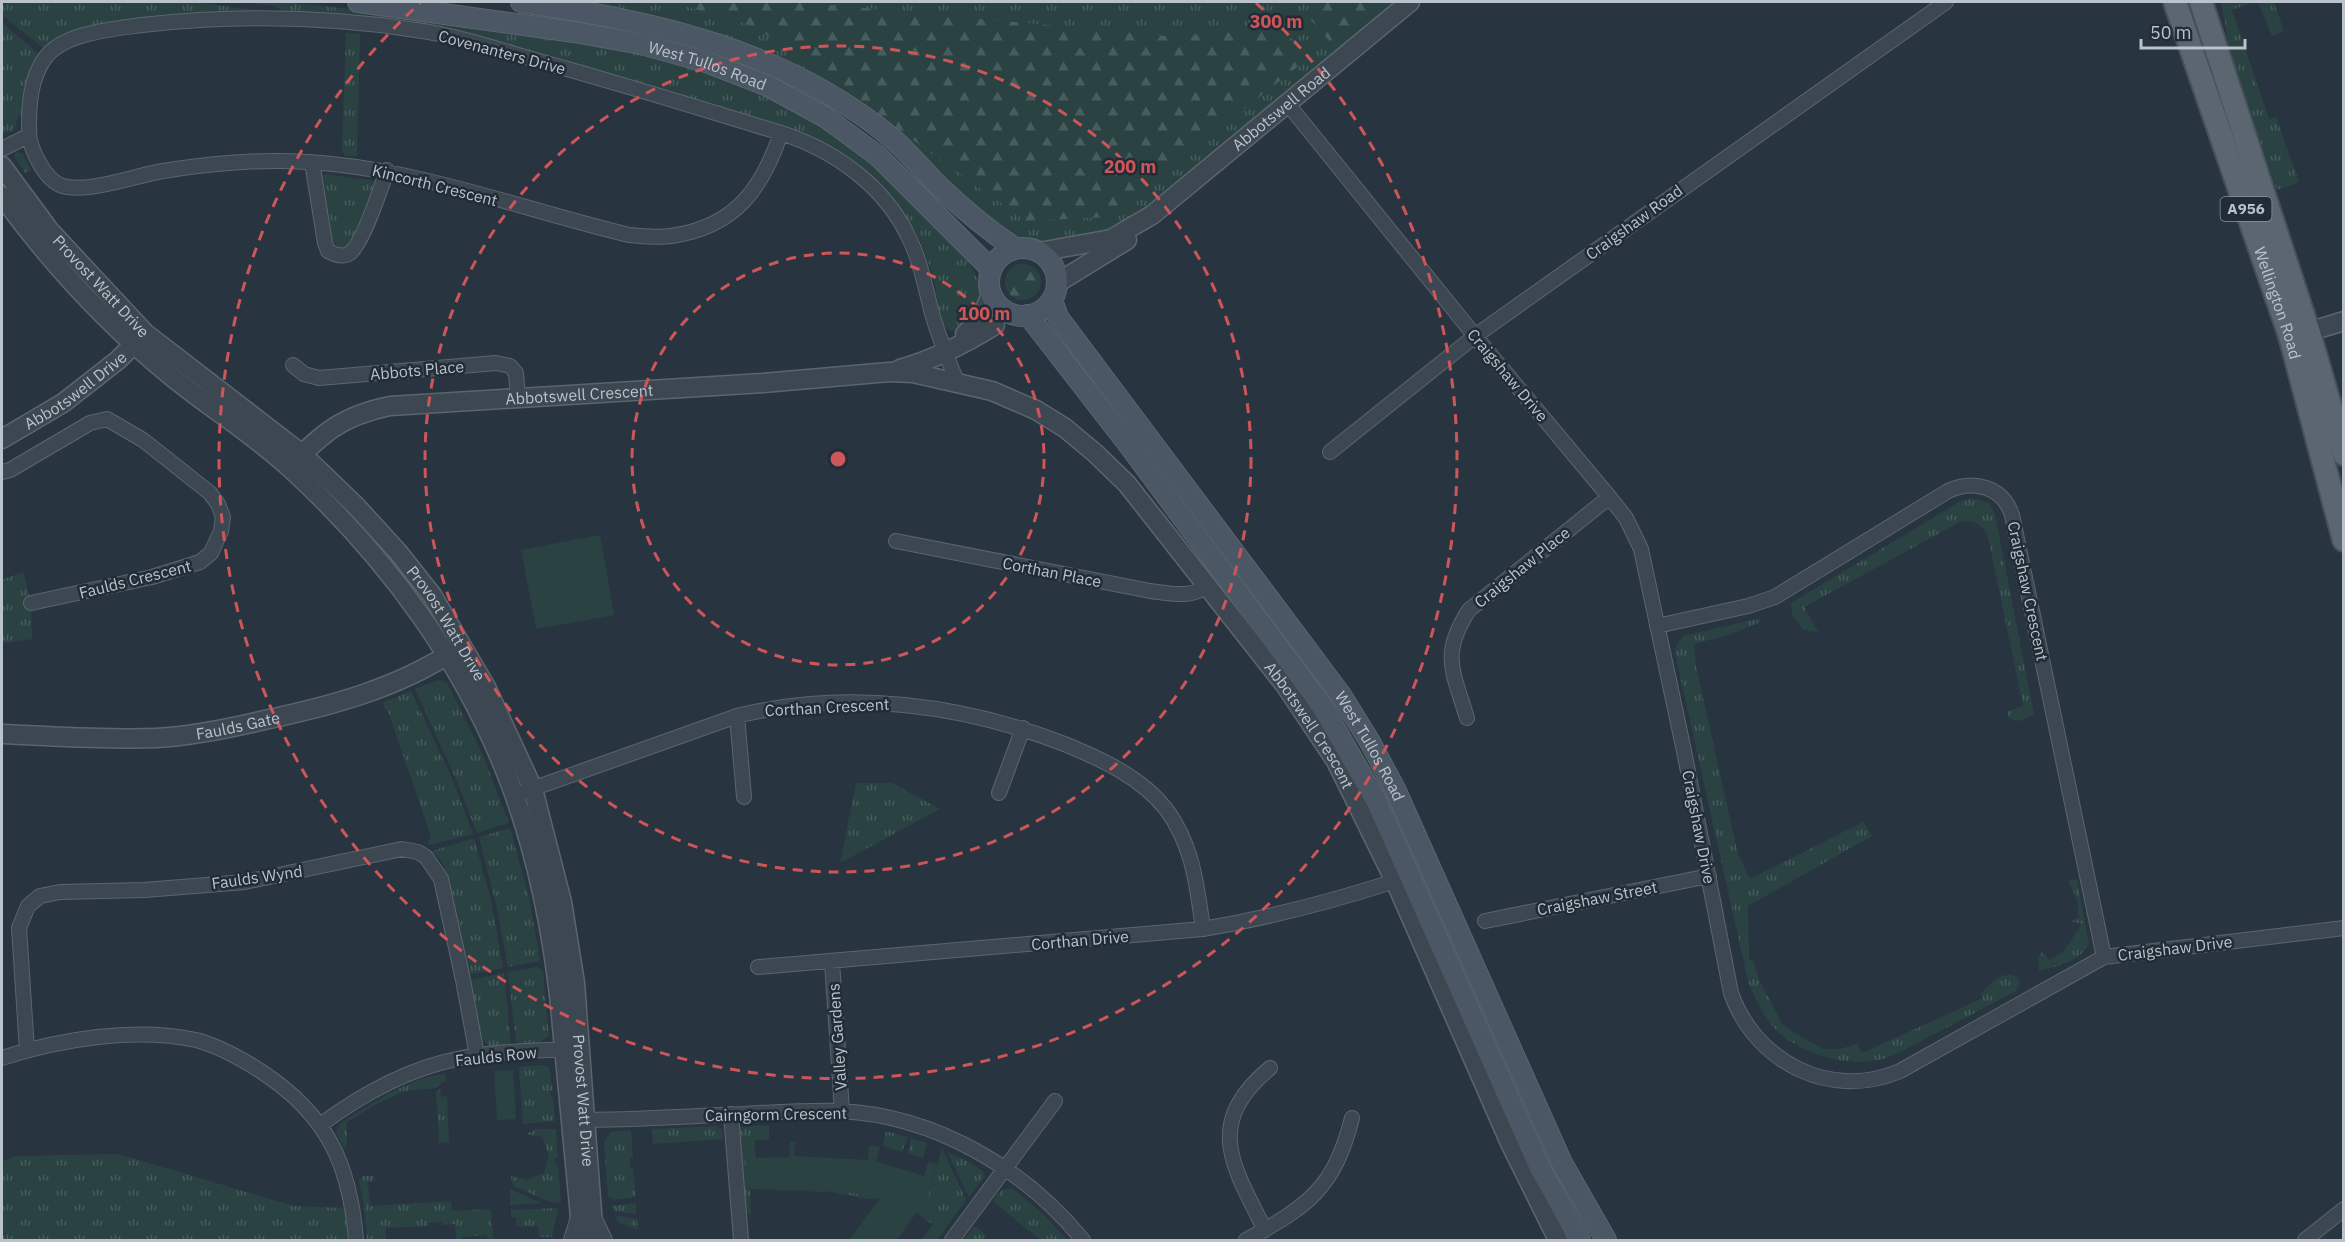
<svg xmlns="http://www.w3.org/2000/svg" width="2345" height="1242" viewBox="0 0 2345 1242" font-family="'IBM Plex Sans',sans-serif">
	<defs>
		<pattern id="grass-tufts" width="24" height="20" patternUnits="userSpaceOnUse" patternTransform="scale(1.5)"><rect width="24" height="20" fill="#2a4242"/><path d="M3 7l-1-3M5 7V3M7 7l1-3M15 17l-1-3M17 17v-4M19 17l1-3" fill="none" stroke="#475c5c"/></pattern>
		<pattern id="forest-firs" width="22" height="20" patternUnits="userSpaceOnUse" patternTransform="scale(1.5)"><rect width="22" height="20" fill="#2a4242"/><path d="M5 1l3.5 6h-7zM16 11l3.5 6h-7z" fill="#475c5c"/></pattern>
	</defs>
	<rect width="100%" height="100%" fill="#283541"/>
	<!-- grass -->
	<path fill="url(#grass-tufts)" d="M2 2H196L269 12 102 24 61 36 44 49 2 15Z
		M245 2H285L369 11 368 20 287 13 275 6Z
		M521 2H1410L1131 229 1033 249 1015 248 893 140 781 69Z
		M2221 2H2254L2232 10 2269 119 2276 117 2299 182 2277 190 2231 58Z
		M2258 2H2278L2274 3 2284 31 2272 36Z
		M372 12 614 46 708 70 792 106 871 158 961 251 974 271 980 289 979 310 959 331C950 332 944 328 941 320L933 275 919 238 907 219 879 183 844 155 826 144 789 129 643 85 371 20Z
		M2 23 38 53 24 89 22 115 18 116 14 131 2 134Z
		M346 33 360 34 357 156H345L342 149Z
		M17 152 23 154 31 170 25 173 14 156Z
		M324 174 375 181 374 188 352 244 349 248 340 250 332 239 320 178Z
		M1972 498 1989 503 1995 514 2034 715 2018 721 2009 718 2007 712 2023 706 1988 537C1983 525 1974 519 1960 522L1804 607 1818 632 1803 630 1792 614 1791 603 1961 501Z
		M23 572 31 603 32 639 2 643V580Z
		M1761 618 1758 623 1732 634 1694 644 1696 667 1738 854 1750 879 1863 822 1872 836 1748 906 1749 960H1753L1759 980 1782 1023 1788 1029 1823 1049H1840L1857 1044 1862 1053 1983 998 1981 993C1992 982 2001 970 2018 977L2020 982 2016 991 1900 1052C1893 1055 1886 1059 1878 1060 1845 1067 1800 1054 1775 1029 1762 1015 1755 998 1748 981L1675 653 1676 646 1683 636Z
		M442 680 447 683 482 753 509 823 477 833 455 777 415 689 435 681Z
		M411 691 452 778 473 834 429 845 428 842 431 836 389 714 382 703Z
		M856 783H892L940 809 840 863Z
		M510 828 529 897 540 961 508 967 496 904 479 837Z
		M474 838 492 905 503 968 469 975 447 874 441 860 432 851Z
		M2077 879 2089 944C2081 961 2056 967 2039 971L2038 959 2042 952 2049 960 2064 951 2082 924 2070 921 2079 918 2077 899 2068 881Z
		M538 967 543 971 549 1036 541 1041V1044L520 1045 516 1042 508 972Z
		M504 973 511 1045 489 1047 480 1036 470 980Z
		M542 1065 549 1067 553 1090 550 1091 551 1097H553L555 1121 523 1124 519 1067Z
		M445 1074 446 1082H443C431 1093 421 1087 407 1091 386 1097 366 1110 347 1122V1146L344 1148 336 1133 340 1124C366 1106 413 1076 445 1074Z
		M440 1089 441 1097 447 1096 449 1142 439 1143 436 1092Z
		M769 1125V1140H755V1149L745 1150 748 1189 842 1191 880 1198 868 1199 832 1192 750 1189 751 1215 746 1214 739 1127Z
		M716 1126 722 1129 723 1139 653 1144 652 1129Z
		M536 1129H556L558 1157 555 1158V1164H558L561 1203C544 1203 529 1191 513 1186L511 1176 527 1180 544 1173 549 1155 542 1137 526 1134Z
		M631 1130 633 1158H630V1167H633L636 1197 612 1200 611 1197H608L604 1142 611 1132Z
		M886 1131 908 1137 902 1152 883 1146Z
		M911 1138 927 1143 923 1158 908 1153Z
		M942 1148 966 1200 943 1232 922 1217Z
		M947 1152 964 1159 984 1172 983 1178 969 1197Z
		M118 1154 294 1206 345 1208 348 1240H2V1162L16 1156Z
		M363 1176H374L375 1181 368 1182 370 1206 451 1201 452 1211 491 1209 493 1240H488L487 1235 462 1237V1240H456L455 1224 443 1225 442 1222 429 1223V1226L386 1228V1240H367L364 1206 359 1180Z
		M510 1189 541 1203 510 1205Z
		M1002 1189H1013L1043 1214 1067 1240H1040L993 1201Z
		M636 1203V1214L614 1211 611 1206Z
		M558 1208 552 1237H539L538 1226 517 1227 516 1217H511V1210Z
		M615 1215 637 1219 638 1230 618 1222Z
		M975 1226 986 1235 982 1240H964Z"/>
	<!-- forest -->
	<path fill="url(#forest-firs)" d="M671 2H800L1166 36 1283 30 1310 57 1107 217 1026 221 754 26Z
		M1315 2H1397L1338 51 1311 20Z
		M1005 282a18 18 0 1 1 36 0a18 18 0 1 1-36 0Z"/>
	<!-- garden -->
	<path fill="#2a4242" d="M600 535 614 615 536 629 521 550Z
		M513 1070 516 1119 497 1120 494 1071Z
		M790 1142H795L794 1156 868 1160 869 1145 880 1147 876 1161 924 1176 928 1162 937 1164 922 1217 916 1213 897 1240H849L880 1198 842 1191 747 1189 745 1150 755 1149 756 1158 789 1157Z
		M933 1225 943 1232 937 1240H921Z"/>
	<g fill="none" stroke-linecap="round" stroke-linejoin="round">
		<defs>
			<path id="minor" d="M1287 103 1475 336 1611 499 1626 518 1641 549 1684 751 1731 993C1755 1062 1831 1101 1900 1071L2104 957 2344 928
				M781 133C762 189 735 227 671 236 658 238 643 236 629 235 512 207 396 160 274 161 237 161 200 165 163 171 137 175 85 195 60 185 44 178 28 146 29 129 29 105 30 79 45 58 63 33 113 29 142 25 233 15 325 16 416 30 460 36 503 51 546 63 625 85 703 109 781 133 834 150 885 186 909 238 921 262 925 287 932 313 938 336 948 359 957 382
				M2 149 28 136
				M312 162 325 243 328 251C335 255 343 258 350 253 363 243 381 188 387 170
				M293 365 304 374 319 378 496 363 510 366 516 373 518 398
				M1330 452 1475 336 1946 2
				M2 472 10 470 90 423 107 419 143 440 210 493 218 504 223 517 221 531 211 553 200 562 152 577 31 603
				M896 541 1150 591C1168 593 1192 599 1206 586
				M1657 626 1748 606 1775 597 1948 491C1974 479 2003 487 2012 515L2104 957
				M737 716 744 797
				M1467 718C1453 671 1440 655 1469 610L1602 503 1611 499
				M999 793 1023 728
				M515 795 737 716C847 689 963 704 1067 745 1103 760 1142 778 1166 809 1193 845 1197 886 1203 929
				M1485 921 1709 876
				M832 962 842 1111
				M758 967 1203 929C1268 918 1333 901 1395 881
				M27 1050 19 928 28 906 40 896 60 892 144 890 245 882 402 849 418 852 426 857 441 879 463 980 477 1055
				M2 1058C60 1039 135 1027 196 1040 219 1046 242 1059 262 1072 327 1115 350 1164 356 1240
				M731 1114 741 1240
				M576 1120C633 1120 689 1116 745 1114 777 1112 809 1110 841 1111 935 1116 1024 1168 1083 1240
				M320 1125C361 1095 406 1069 457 1059 494 1051 533 1051 572 1049
				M593 1215 605 1240
				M1265 1230C1233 1166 1203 1124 1270 1068
				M571 1240 579 1214
				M952 1240 1055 1101
				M1246 1240C1308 1206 1334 1189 1352 1118
				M2305 1240 2344 1209"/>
			<g id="tertiary">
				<path id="s1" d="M2 166 50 231 145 333 302 454 356 506 398 552 432 595 486 687 533 789 562 902 575 983 593 1226 588 1240"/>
				<path d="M2 196C50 262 107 324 171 376 210 408 253 434 290 468 388 558 469 668 514 794 537 858 551 927 559 995L581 1227 588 1238"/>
				<path id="s2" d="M1039 252 1111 239 1152 215 1410 2"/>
				<path d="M1057 283 1127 240"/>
				<path d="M965 334 980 320 991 295"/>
				<path d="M2298 335 2344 321"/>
				<path d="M900 369C933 360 966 343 995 325"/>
				<path id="s3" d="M2 439 63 403 118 360 142 336"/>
				<path id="s4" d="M289 467C323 433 341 416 390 406L763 383 889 372 913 373 992 391 1036 410 1065 428 1095 453 1127 484 1285 685 1336 761 1395 881 1510 1143 1558 1240"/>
				<path id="s5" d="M2 734C53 736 105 740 156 738 191 736 226 729 260 721 327 707 397 689 455 650"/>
			</g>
			<g id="secondary">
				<path id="s6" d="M358 2 574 32 641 44 706 62 768 86 825 117 878 156 991 269"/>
				<path d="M521 2C655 21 786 50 893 139 910 154 924 172 941 188 964 210 989 231 1015 248"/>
				<circle cx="1023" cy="282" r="34"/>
				<path id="s7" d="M1052 300 1058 317 1341 695 1370 742 1396 791 1562 1163 1606 1240"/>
				<path d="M1028 315 1128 444 1322 706 1376 800 1540 1168 1580 1240"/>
			</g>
			<g id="primary">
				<path id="s8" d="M2175 2 2290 336 2344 540"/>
				<path d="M2201 2 2309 333 2344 454"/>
			</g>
		</defs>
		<!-- minor casing -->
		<use href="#minor" stroke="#5b656e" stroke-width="16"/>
		<!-- tertiary casing -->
		<use href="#tertiary" stroke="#5b656e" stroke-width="21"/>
		<!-- secondary casing -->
		<use href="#secondary" stroke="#5b656e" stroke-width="22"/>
		<!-- primary casing -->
		<use href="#primary" stroke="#46505a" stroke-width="26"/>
		<!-- minor -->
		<use href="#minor" stroke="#3d4751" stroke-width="14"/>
		<!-- tertiary -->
		<use href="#tertiary" stroke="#3d4751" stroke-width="18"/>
		<!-- secondary -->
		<use href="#secondary" stroke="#4b5764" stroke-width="20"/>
		<!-- primary -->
		<use href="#primary" stroke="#5b6671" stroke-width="22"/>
	</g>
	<!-- distance rings -->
	<g fill="none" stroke="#ce5659" stroke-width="3" stroke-dasharray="10 8">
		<circle cx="838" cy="459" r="206"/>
		<circle cx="838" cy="459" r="413"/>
		<path d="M1256 3A619 619 0 1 1 420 3"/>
	</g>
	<g text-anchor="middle" stroke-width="5" stroke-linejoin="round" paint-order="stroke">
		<!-- shield labels -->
		<rect fill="#212c36" stroke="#8c959e" stroke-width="1.5" x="2220.5" y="197" width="51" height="24" rx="4.5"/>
		<g font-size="15" font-weight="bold" fill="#bac2cb">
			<text x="2246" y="214">A956</text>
		</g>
		<!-- street labels -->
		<g font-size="16" fill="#bac2cb" stroke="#212c36">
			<text transform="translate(502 52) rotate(15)" y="6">Covenanters Drive</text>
			<text dy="6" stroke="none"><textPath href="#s6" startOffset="356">West Tullos Road</textPath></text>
			<text dy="6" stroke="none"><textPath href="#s2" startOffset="288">Abbotswell Road</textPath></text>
			<text transform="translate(435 185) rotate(14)" y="6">Kincorth Crescent</text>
			<text transform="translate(1634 222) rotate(-36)" y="6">Craigshaw Road</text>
			<text dy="6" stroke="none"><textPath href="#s1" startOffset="156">Provost Watt Drive</textPath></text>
			<text dy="6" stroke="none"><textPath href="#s8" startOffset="318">Wellington Road</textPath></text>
			<text transform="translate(417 370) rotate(-5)" y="6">Abbots Place</text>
			<text transform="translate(1508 375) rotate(50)" y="6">Craigshaw Drive</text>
			<text dy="6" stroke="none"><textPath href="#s3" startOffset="88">Abbotswell Drive</textPath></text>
			<text dy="6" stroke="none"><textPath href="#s4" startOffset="310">Abbotswell Crescent</textPath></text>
			<text transform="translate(1522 567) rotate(-39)" y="6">Craigshaw Place</text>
			<text transform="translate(1052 572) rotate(11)" y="6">Corthan Place</text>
			<text transform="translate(135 579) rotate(-14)" y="6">Faulds Crescent</text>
			<text transform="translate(2028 591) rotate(78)" y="6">Craigshaw Crescent</text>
			<text dy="6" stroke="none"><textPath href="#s1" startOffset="642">Provost Watt Drive</textPath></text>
			<text transform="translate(827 707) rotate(-3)" y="6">Corthan Crescent</text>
			<text dy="6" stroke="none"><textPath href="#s5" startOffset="237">Faulds Gate</textPath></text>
			<text dy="6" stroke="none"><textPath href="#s4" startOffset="1194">Abbotswell Crescent</textPath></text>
			<text dy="6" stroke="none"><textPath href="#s7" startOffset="549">West Tullos Road</textPath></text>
			<text transform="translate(1699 827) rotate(79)" y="6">Craigshaw Drive</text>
			<text transform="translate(257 877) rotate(-8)" y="6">Faulds Wynd</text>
			<text transform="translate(1597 898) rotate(-11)" y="6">Craigshaw Street</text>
			<text transform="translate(1080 940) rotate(-5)" y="6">Corthan Drive</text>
			<text transform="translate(2175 948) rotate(-7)" y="6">Craigshaw Drive</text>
			<text transform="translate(837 1037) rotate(-94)" y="6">Valley Gardens</text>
			<text transform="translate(496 1056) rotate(-6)" y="6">Faulds Row</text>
			<text dy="6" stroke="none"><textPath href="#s1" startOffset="1146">Provost Watt Drive</textPath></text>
			<text transform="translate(776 1114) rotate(-1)" y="6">Cairngorm Crescent</text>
		</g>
	</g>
	<circle cx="838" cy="459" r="9" fill="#ce5659" stroke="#212c36" stroke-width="3"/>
	<g font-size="18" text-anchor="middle" font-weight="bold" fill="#ce5659" stroke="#212c36" stroke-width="5" stroke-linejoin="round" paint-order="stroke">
		<text x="1276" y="28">300 m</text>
		<text x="1130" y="173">200 m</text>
		<text x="984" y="320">100 m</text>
	</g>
	<!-- border -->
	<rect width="2345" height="1242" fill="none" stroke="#bac2cb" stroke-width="6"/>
	<!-- scale -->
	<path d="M2141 39v9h104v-9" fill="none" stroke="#bac2cb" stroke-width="3"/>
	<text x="2150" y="39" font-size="18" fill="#bac2cb" stroke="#212c36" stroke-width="4.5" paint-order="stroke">50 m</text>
</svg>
